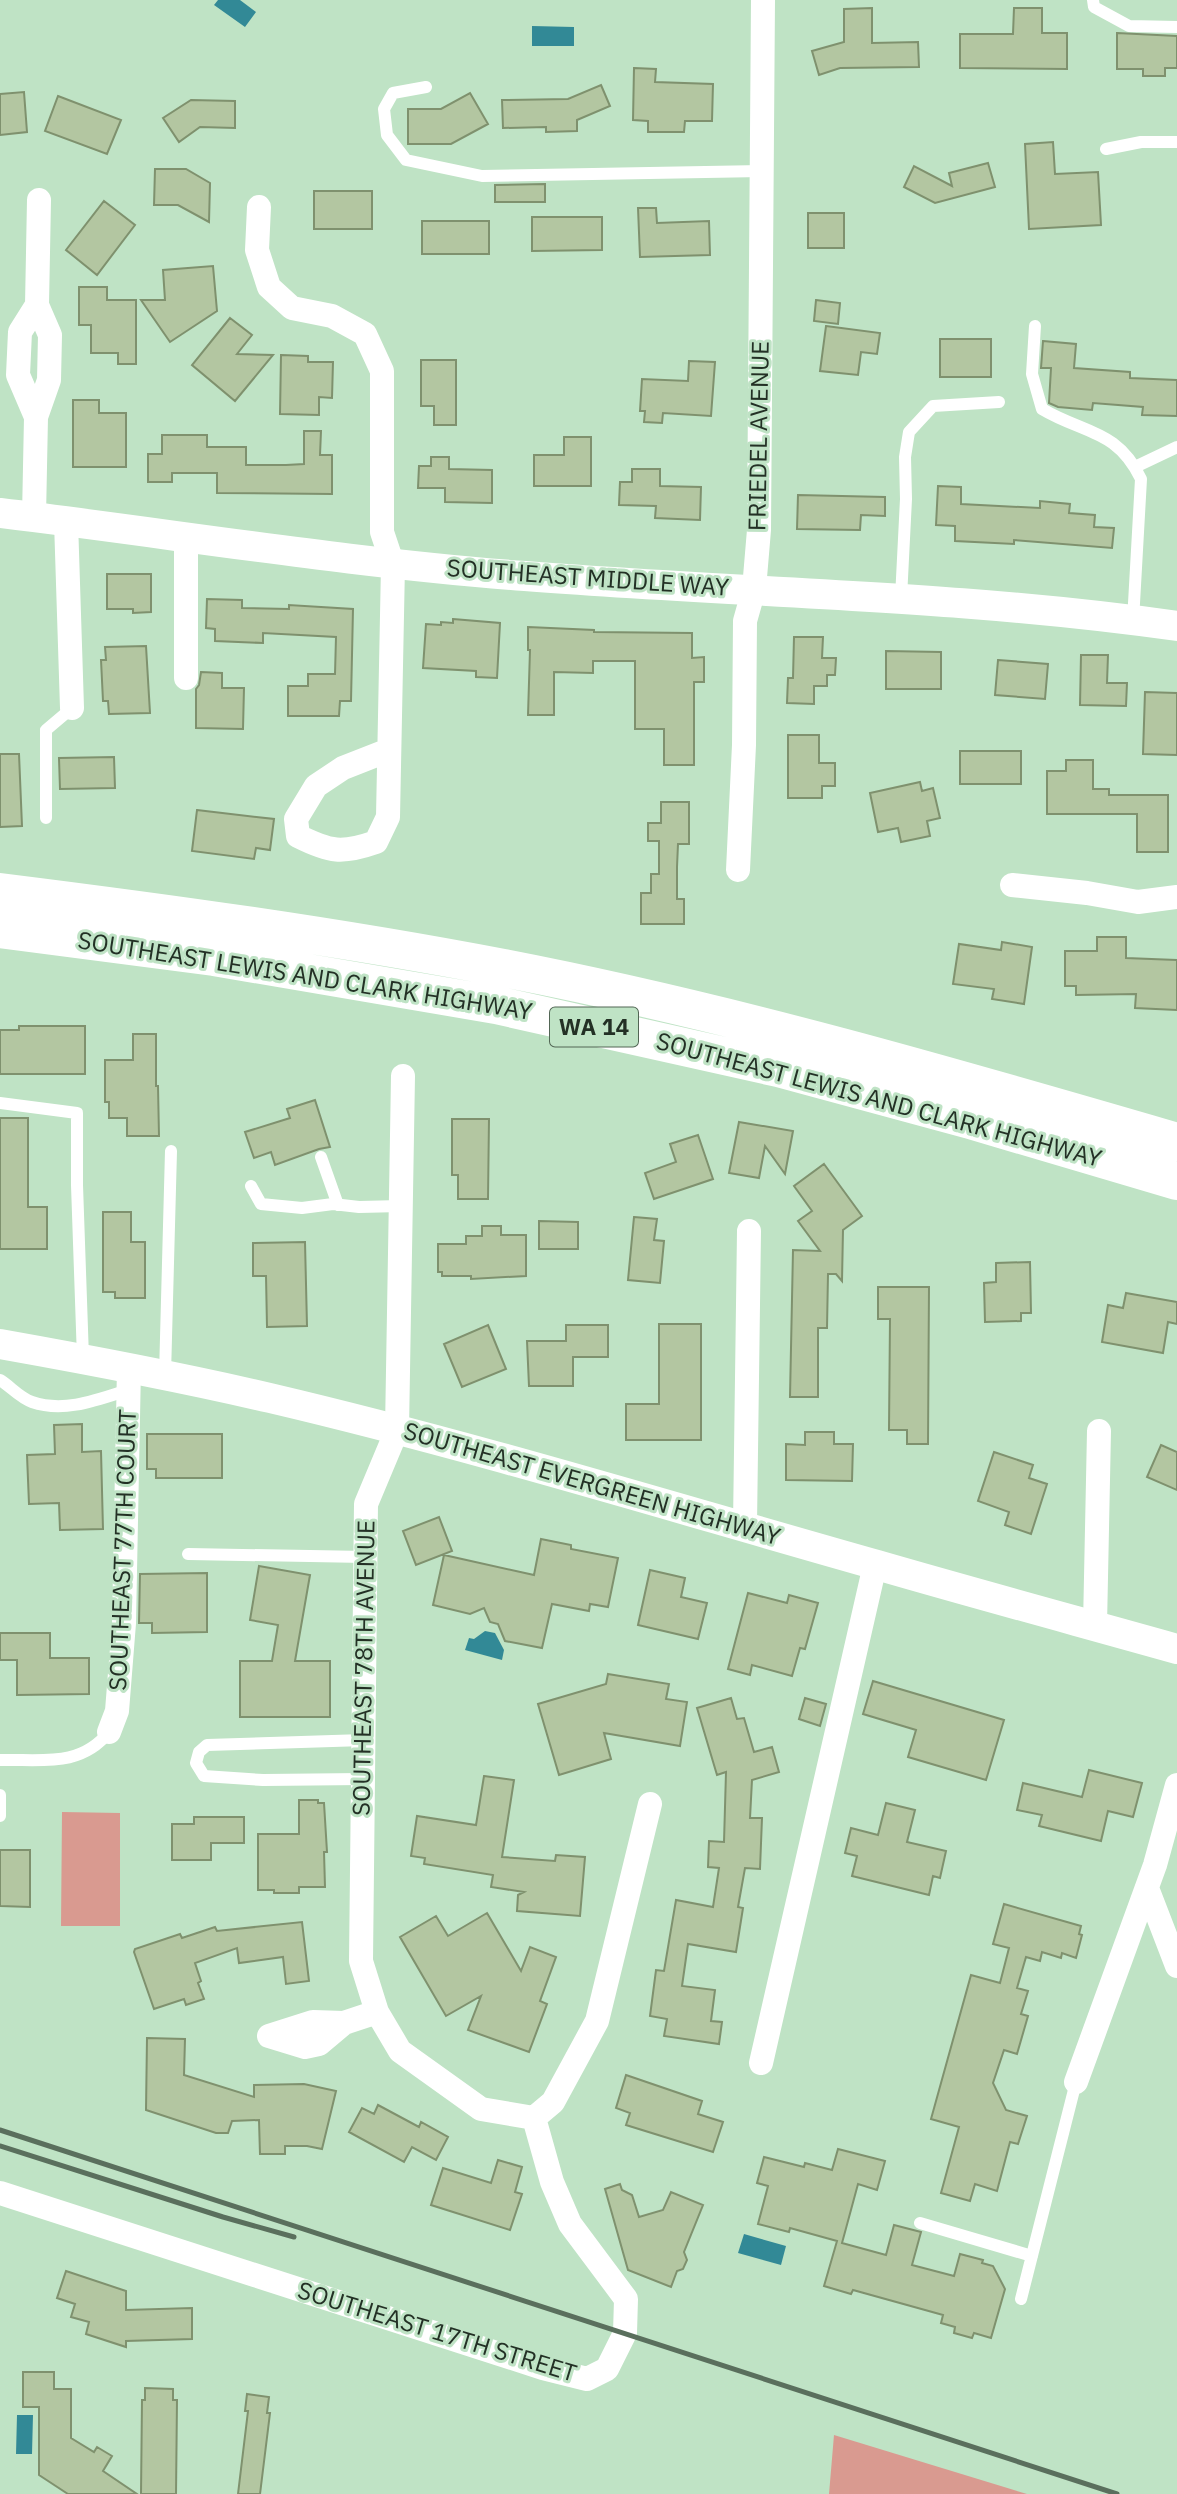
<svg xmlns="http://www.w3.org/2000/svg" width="1177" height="2494" viewBox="0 0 1177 2494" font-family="'IBM Plex Sans',sans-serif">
	<rect width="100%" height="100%" fill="#bfe3c5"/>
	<!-- green -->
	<path fill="#d99a90" d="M62 1812 120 1813V1926H61Z
		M834 2435 1027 2494H829Z"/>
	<!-- water -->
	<path fill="#328996" d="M218 0H240L256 12 245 27 214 5Z
		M532 26 574 27V46H532Z
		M485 1631 495 1633 504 1650 502 1660 465 1650 469 1638 474 1639Z
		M744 2234 786 2246 781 2265 738 2253Z
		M17 2415H33L32 2454H16Z"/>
	<!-- building -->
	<path fill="#b3c6a1" stroke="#7f916e" stroke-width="2" d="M872 8V43L918 42 919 67 840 68 819 75 812 51 844 42V9Z
		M1014 8H1042V33H1067V69L960 68V34H1013Z
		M1117 33 1177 36V68H1165V76H1143V69H1117Z
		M634 68 656 69 655 82 713 84 712 121H685L684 132H648V121L633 120Z
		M601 85 610 106 577 120V131L546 132V127L503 128 502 100 568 99Z
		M24 92 27 132 0 135V94Z
		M470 93 488 124 451 144H408V109H441Z
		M58 96 121 120 107 154 45 131Z
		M191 100 235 101V128L200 127 179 142 163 118Z
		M1053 142 1055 174 1098 172 1101 225 1029 229 1025 144Z
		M988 163 995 187 935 203 904 187 914 166 952 186 949 173Z
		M155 169H186L210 183 209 222 178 205H154Z
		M545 184V202H495V185Z
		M314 191H372V229H314Z
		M104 201 135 225 97 275 66 250Z
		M638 208H656L657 223 709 221 710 255 640 257Z
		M808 213H844V248H808Z
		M532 217H602V250L532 251Z
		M422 221H489V254H422Z
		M213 266 217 311 170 342 141 300H165L163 270Z
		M79 287H107V300H136V364H118V353H91V325H79Z
		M816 300 840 303 838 324 814 321Z
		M230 318 252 335 237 354 273 355 235 401 192 365Z
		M826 326 880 333 877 354 861 352 858 375 820 371Z
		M940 339H991V377H940Z
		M1043 341 1076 344 1074 368 1130 372V378L1177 380V416L1142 415 1143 407 1093 403 1092 410 1058 407 1049 403 1051 368H1041Z
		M281 355 308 356V362H333L332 398 319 397V415L280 414Z
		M421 360H456V425H434V406H421Z
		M689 361 715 362 711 416 663 413 662 423 644 422 645 411H640L642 379 688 381Z
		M73 400H99V413H126V467H73Z
		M304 431H321L320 455H332V494L217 493V473H172V482H148V454H162V435H207V447H246V465H286L304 464Z
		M564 437H591V486H534V455H564Z
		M431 457H449V469L492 470V503L445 502V488H418L419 466H431Z
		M632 469H660V486L701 487 700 520 655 518 656 506 619 505 620 482H632Z
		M938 486 961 487V504L1040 508V501L1070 504 1069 513 1095 515 1094 527 1114 528 1112 548 1014 540V544L955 541V526L936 525Z
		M798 495 885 497V516L861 515 860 530 797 529Z
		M107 574H151V612L133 613V609H107Z
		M207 599 242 600V608L289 609V605L353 609 351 701H340L339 716H288V686H308V674H335L336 637 263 633V643L215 641V629L206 628Z
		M453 619 500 623 497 678 476 677V671L423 668 426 624 441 625V622L453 623Z
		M528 627 594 630V632L692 633V658L704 657V682H694V765H664V729H635V661H593V673L554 672V715H528L530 650H528Z
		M794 637H823L822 658H836L835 675H827V686H814V704L787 703 788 678H793Z
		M146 646 150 713 109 714 108 701H103L101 660H106L105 647Z
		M886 651 941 652V689H886Z
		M1081 655H1108L1107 683H1127L1126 706 1080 705Z
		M998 660 1048 664 1045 699 995 695Z
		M201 672 222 673V688H244L243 729 196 728V689L199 685Z
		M1145 692 1177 693V755L1143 754Z
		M788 735H819V763H835V786H822V798H788Z
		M960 751H1021V784H960Z
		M0 754H19L22 826 0 827Z
		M114 757 115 788 60 789 59 758Z
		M1066 760H1093V789H1109V795H1168V852H1137V814H1047V771H1066Z
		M920 782 922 791 933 788 940 818 927 821 930 836 901 842 898 828 878 832 870 793Z
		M661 802H689V844H678L677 867V899H684V924H641V893H651V874H659V841H648V823H661Z
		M197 810 274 819 270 850 256 848 254 859 192 851Z
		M1097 937H1126V958L1177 960V1010L1135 1008 1136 994 1076 995V986H1065V951H1097Z
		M1002 942 1032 947 1024 1004 992 999 994 989 953 984 959 944 1001 950Z
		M19 1026H85V1074H0V1030H19Z
		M133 1034H156V1086H158L159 1136H127V1118H109V1102H105V1060H133Z
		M315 1100 330 1147 319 1149 275 1165 271 1152 254 1158 245 1132 290 1118 287 1109Z
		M0 1118H28V1207H47V1249H0Z
		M452 1119H489L488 1199H458V1175H452Z
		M739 1122 793 1131 785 1174 765 1146 759 1178 729 1173Z
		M698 1135 713 1179 654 1199 645 1173 676 1162 670 1144Z
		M824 1164 862 1216 843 1230 842 1281 836 1274H828L827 1328H818V1397H790L793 1250 820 1251 798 1221 812 1211 794 1186Z
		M103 1212H131V1242H145V1298H115V1292H103Z
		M634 1217 657 1219 654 1240 664 1241 660 1283 628 1280Z
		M539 1221 578 1222V1249H539Z
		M482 1226H501V1235H526V1276L471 1279V1276H442V1272H438V1244H466V1236H482Z
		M305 1242 307 1326 267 1327 266 1276H253V1243Z
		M1030 1262 1031 1313H1021V1321L985 1322 984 1283 996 1282V1263Z
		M878 1287H929L928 1444H907V1430H889L890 1319H878Z
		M1126 1293 1177 1302V1324L1168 1322 1163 1353 1102 1342 1108 1305 1123 1308Z
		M659 1324H701V1440H626V1404H659Z
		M488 1325 506 1369 462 1387 444 1344Z
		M566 1325H608V1357H573V1386H529L527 1341H566Z
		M82 1424V1452L101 1451 103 1529 60 1530 59 1503 29 1504 27 1455 55 1454 54 1425Z
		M805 1432H834V1444H853L852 1481 786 1480V1444L805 1445Z
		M147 1434H222V1478H156V1469H147Z
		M1161 1445 1177 1452V1490L1147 1477Z
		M994 1452 1033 1465 1029 1478 1047 1484 1031 1534 1005 1525 1009 1512 978 1501Z
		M439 1517 452 1551 416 1565 403 1531Z
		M541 1539 571 1545V1549L618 1558 608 1607 590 1604 589 1611 552 1604 542 1648 505 1641 498 1624 490 1622 484 1608 470 1614 433 1605 444 1555 534 1575Z
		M259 1566 310 1575 295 1661H330V1717H240V1661H272L278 1625 250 1620Z
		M650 1570 685 1578 681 1597 707 1603 698 1639 638 1625Z
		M207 1573V1632L152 1633V1623H139L140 1574Z
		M748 1593 787 1603 789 1595 818 1603 805 1649 800 1648 792 1676 752 1665 750 1675 728 1669Z
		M0 1633H50V1658H89V1694L17 1695V1660H0Z
		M608 1674 669 1684 666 1699 687 1702 680 1746 604 1733 611 1759 559 1775 538 1704 606 1684Z
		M873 1681 1004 1720 986 1780 908 1757 916 1730 863 1714Z
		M731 1698 737 1719 744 1718 754 1752 772 1747 779 1772 752 1780 750 1818H762L760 1869 745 1868 738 1907 743 1908 736 1952 688 1944 682 1986 715 1990 711 2021 722 2022 719 2044 664 2036 667 2019 650 2016 656 1970 664 1971 676 1900 713 1907 719 1868 708 1867 709 1841 724 1842 726 1772 717 1775 697 1708Z
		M805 1698 826 1704 820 1726 799 1719Z
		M1089 1770 1142 1783 1133 1817 1108 1811 1101 1841 1039 1826 1042 1815 1017 1810 1023 1783 1082 1797Z
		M484 1776 514 1780 502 1857 555 1861 556 1855 585 1857 580 1916 517 1911 518 1895 524 1892 491 1887 493 1875 424 1864 425 1858 411 1856 417 1816 476 1825Z
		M299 1800H318V1803H324L327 1852H324L325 1887H299V1893H274V1890H258V1834H299Z
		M886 1803 915 1810 907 1842 946 1851 940 1878 933 1876 929 1895 852 1876 857 1856 845 1853 851 1828 878 1835Z
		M194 1817H244V1843H211V1860H172V1824H194Z
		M0 1850H30V1907L0 1906Z
		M1004 1904 1081 1926 1079 1934 1082 1935 1076 1958 1062 1953 1061 1958 1042 1952 1040 1961 1026 1957 1017 1988 1028 1991 1021 2014 1028 2016 1017 2054 1004 2050 993 2083 1006 2110 1027 2116 1018 2144 1010 2142 997 2191 975 2184 970 2201 941 2193 959 2127 931 2119 971 1975 1000 1983 1009 1948 993 1944Z
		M487 1913 521 1971 530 1947 556 1957 540 2001 547 2004 529 2052 468 2030 481 1996 446 2016 400 1937 436 1916 448 1936Z
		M302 1922 309 1981 286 1984 283 1957 239 1963 237 1948 195 1963 201 1981 198 1983 204 1999 186 2005 184 1999 154 2009 134 1952 135 1949 180 1934 182 1938 215 1927 217 1931Z
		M147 2038 185 2039 184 2075 254 2097V2085L304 2084 336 2091 322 2149 307 2146H285V2154H260L259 2120 232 2121 228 2133H216L146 2110Z
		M626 2075 702 2101 698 2114 723 2122 713 2152 626 2125 630 2113 616 2108Z
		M378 2105 419 2127 421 2122 448 2137 436 2160 412 2147 404 2162 349 2132 362 2108 374 2114Z
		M838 2149 885 2161 877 2190 858 2184 842 2243 886 2255 894 2225 921 2232 912 2265 954 2276 960 2254 983 2260 982 2263 993 2266 1005 2289 991 2338 974 2333 972 2338 954 2333 955 2327 941 2323 943 2315 853 2290 851 2294 824 2286 837 2241 790 2228 789 2232 758 2224 768 2186 757 2183 764 2157 804 2167 805 2163 832 2170Z
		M498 2160 522 2167 515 2192 522 2194 510 2230 431 2205 443 2168 491 2183Z
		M620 2184 622 2190 632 2195 639 2217 663 2210 671 2192 703 2205 684 2252 687 2260 683 2269 677 2271 671 2287 628 2270 605 2189Z
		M66 2271 126 2291V2310L192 2308V2339L126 2341V2347L86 2334 89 2322 71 2317 75 2304 57 2298Z
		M23 2372H54V2389H71V2438L94 2452 97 2447 112 2456 103 2471 137 2494H68L39 2475V2407H23Z
		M145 2388 173 2389V2400H177L176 2494H141L142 2400H145Z
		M247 2394 269 2397 267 2413H270L260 2494H238L248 2411H245Z"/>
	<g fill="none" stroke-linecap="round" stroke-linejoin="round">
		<!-- service -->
		<path stroke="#fff" stroke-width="12" d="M1093 0 1094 7 1129 26 1177 27
			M426 87 393 93 384 109 387 135 406 160 482 176 762 171
			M1106 149 1141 142H1177
			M1035 326 1032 374 1042 409C1084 434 1117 429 1141 479L1133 621
			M1135 467 1177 447
			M901 598 906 499 905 457 909 432 933 406 999 402
			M46 818V730L72 708
			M0 1103 77 1113V1185L83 1358
			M321 1157 338 1205
			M251 1186 261 1204 302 1208 333 1204 359 1207 401 1206
			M165 1375 171 1151
			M0 1380C10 1386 20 1398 32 1402 64 1413 97 1400 128 1390
			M188 1554 366 1557
			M0 1760C41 1759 80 1768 109 1732
			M363 1779 263 1780 204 1776 196 1763 199 1752 207 1745 364 1740
			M0 1795V1816
			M920 2223 1032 2256
			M1021 2299 1076 2082"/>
		<!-- minor -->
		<path stroke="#fff" stroke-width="24" d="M259 207 257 250 269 287 292 308 332 316 365 334 382 371V532L393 565 388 817 376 842C342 854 330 852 298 836L296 819 316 786 343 768 389 750
			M36 417 18 375 20 332 37 305
			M34 517 36 417 49 380 50 335 37 305 39 200
			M66 521 72 708
			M186 538V678
			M738 870 744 745 745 621 754 589 759 530 763 0
			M1012 885 1087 893 1138 902 1177 897
			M403 1076 397 1430 366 1504 361 1961 377 2012 400 2051 481 2109 534 2118 553 2102 597 2021 650 1804
			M745 1525 749 1231
			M1095 1626 1099 1431
			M109 1732 117 1711 124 1623 129 1367
			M1147 1888 1177 1966
			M344 2023 313 2022 269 2036 305 2047 319 2044 344 2023 377 2012
			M761 2063 875 1565
			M1076 2082 1155 1865 1177 1785
			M0 2193 543 2368 587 2379 607 2369 625 2333 626 2299 570 2224 552 2182 534 2118"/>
		<!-- tertiary -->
		<path stroke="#fff" stroke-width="30" d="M0 513C175 534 349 563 525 576 742 593 961 595 1177 626
			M0 1344C90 1360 180 1377 270 1398 474 1446 675 1508 877 1565 977 1594 1077 1621 1177 1649"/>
		<!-- motorway -->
		<path stroke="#fff" stroke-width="38" d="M0 892C168 913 336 936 503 968 731 1012 954 1077 1177 1142
			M0 929 214 957 496 1005 778 1068 970 1120 1177 1181"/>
		<!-- rail -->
		<path stroke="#5a6f5d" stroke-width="5" d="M0 2130 1117 2494
			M0 2146 223 2217 294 2237"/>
	</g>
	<g text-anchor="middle" stroke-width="6" stroke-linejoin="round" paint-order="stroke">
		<!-- shield labels -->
		<rect fill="#bfe3c5" stroke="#526655" stroke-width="2" x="550" y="1007.5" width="88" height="39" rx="5"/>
		<g font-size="23" font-weight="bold" fill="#233025">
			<text x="594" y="1035">WA 14</text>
		</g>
		<!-- street labels -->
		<g font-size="24" fill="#233025" stroke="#bfe3c5">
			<text transform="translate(759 436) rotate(-89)" y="8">FRIEDEL AVENUE</text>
			<text transform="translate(588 578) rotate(4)" y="8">SOUTHEAST MIDDLE WAY</text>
			<text transform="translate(305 976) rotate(9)" y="8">SOUTHEAST LEWIS AND CLARK HIGHWAY</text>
			<text transform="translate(879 1100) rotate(15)" y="8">SOUTHEAST LEWIS AND CLARK HIGHWAY</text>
			<text transform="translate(592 1484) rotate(16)" y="8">SOUTHEAST EVERGREEN HIGHWAY</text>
			<text transform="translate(123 1550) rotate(-88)" y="8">SOUTHEAST 77TH COURT</text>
			<text transform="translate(364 1668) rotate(-89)" y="8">SOUTHEAST 78TH AVENUE</text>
			<text transform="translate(437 2332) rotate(17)" y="8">SOUTHEAST 17TH STREET</text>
		</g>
	</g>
</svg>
